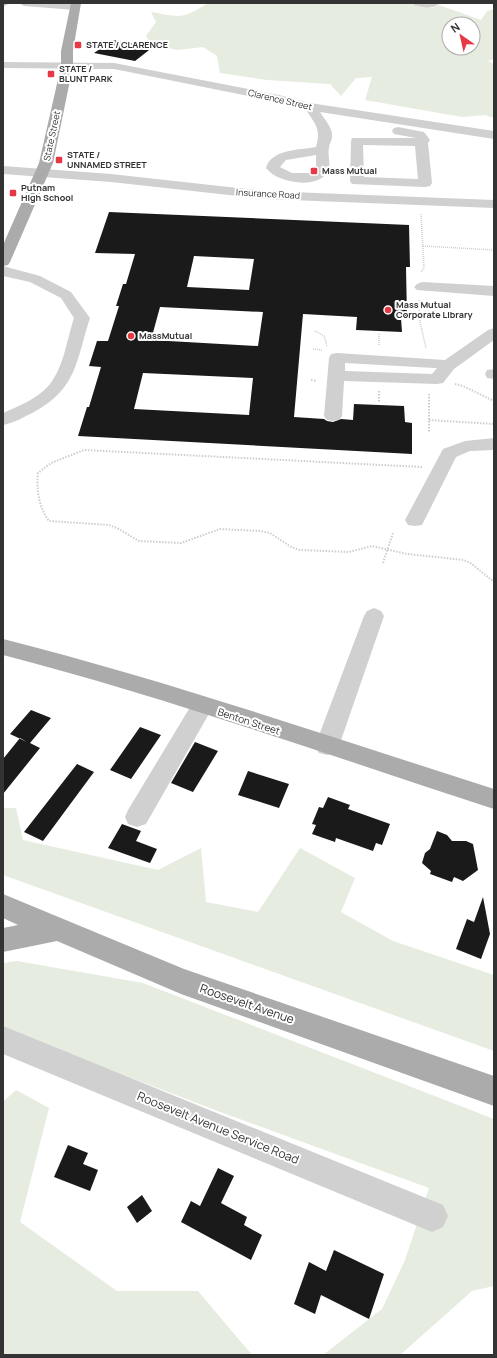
<svg xmlns="http://www.w3.org/2000/svg" width="497" height="1358" viewBox="0 0 497 1358" font-family="Manrope,sans-serif">
	<rect width="100%" height="100%" fill="#fff"/>
	<!-- green -->
	<path fill="#e6ecdf" fill-rule="evenodd" d="M208 3H405L432 8 439 5 481 20 487 11 494 9V59L488 61 494 64V118L485 115 462 117 365 100 372 77 356 78 341 96 330 84 267 80 220 73 217 56 203 47 177 50 151 44 146 36 156 22 151 12C180 17 182 20 208 3ZM449 24H473V48H449Z
		M3 808H16L23 840 158 870 201 848 206 902 258 912 300 848 355 878 341 912 393 941 494 975V1051L3 875Z
		M17 961 143 983 494 1119V1286L472 1291 400 1355H323L382 1309 405 1260 429 1188 223 1113 3 1029V963Z
		M16 1090 49 1108 20 1222 117 1291H198L252 1355H3V1102Z"/>
	<!-- building -->
	<path fill="#1a1a1a" fill-rule="evenodd" d="M113 40 153 47 135 61 94 53Z
		M109 212 409 225 410 267H406L407 319 401 318 402 332 356 330 357 317 303 314 294 417 324 419 327 421 333 422 341 419 353 420 354 404 404 406 405 422 412 423V454L78 436 87 407H89L101 367 89 366 97 341H108L119 306H116L123 284H126L135 254 95 253ZM194 256 254 259 249 290 187 287ZM160 307 263 312 258 346 151 340ZM143 373 253 378 249 415 134 409Z
		M31 710 51 718 30 743 40 748 3 794V759L20 738 27 742 10 734Z
		M140 727 161 735 131 779 110 770Z
		M195 742 218 751 193 792 171 783Z
		M77 764 94 772 43 841 24 832Z
		M248 771 289 784 279 808 238 795Z
		M328 797 350 805 348 809 390 824 382 845 376 843 373 851 336 838 335 842 312 834 316 825 312 824 319 807 323 808Z
		M122 824 141 831 136 841 157 849 150 863 108 848Z
		M437 831 447 835 452 841H466L473 844 478 870 463 881 454 877 452 882 430 874 431 871 422 863 425 853 430 849Z
		M483 897 490 934 481 959 456 949 467 919 474 922Z
		M68 1145 88 1153 83 1164 98 1170 90 1191 54 1177Z
		M218 1168 234 1176 221 1203 247 1217 244 1225 262 1235 251 1260 181 1222 191 1201 200 1206Z
		M142 1195 152 1211 137 1223 127 1207Z
		M334 1250 384 1274 369 1319 321 1295 315 1314 294 1304 309 1262 326 1271Z"/>
	<g fill="none" stroke-linecap="round" stroke-linejoin="round">
		<!-- path-far1 -->
		<path stroke="#cdcdcd" stroke-width="1.5" stroke-dasharray="1 1" stroke-linecap="butt" d="M421 214 424 268 421 272
			M423 246 494 250
			M419 300 420 322 426 348
			M315 331 324 336 327 346
			M379 334V346
			M313 349 322 350"/>
		<!-- path -->
		<path stroke="#cdcdcd" stroke-width="2" stroke-dasharray="1.5 1.5" stroke-linecap="butt" d="M311 380 317 381
			M455 384 463 386 494 401
			M379 391V403
			M429 394V433
			M429 420 494 424
			M422 467 84 450 51 463 38 473C36 489 39 508 49 521L109 525 117 528 139 541 181 543 220 529 260 531 270 533 291 547 300 550 349 552 372 546 407 554 464 560 472 564 494 582
			M383 563 393 533"/>
		<!-- minor -->
		<path fill="#d0d0d0" fill-rule="evenodd" d="M3 3H10L3 7Z
			M19 3C30 3 74 0 80 7L75 10 24 6Z
			M413 3H440C433 10 423 7 414 5Z
			M3 62 114 63 279 95 310 103 494 131V139L320 112C324 119 333 128 332 136 332 141 329 144 329 148 327 158 333 166 325 175 313 189 276 182 266 168 271 149 300 150 316 147 321 129 316 125 306 110L278 102 114 69 3 68ZM316 155V168L310 173H292L280 167 286 160Z
			M398 127 424 132 430 140 428 143 432 183 430 186 425 187 352 184 350 181 351 141 352 138H416L394 134 392 131 394 128ZM363 145 415 146 418 179 364 177Z
			M3 166 111 174 266 191 494 200V208L266 199 111 182 3 174Z
			M3 266 40 276 71 292 90 318C76 360 78 388 34 412 24 417 14 423 3 425V413C19 406 39 398 50 384 64 366 67 339 74 318L61 298 30 282 3 276Z
			M422 282 494 286V296L417 290 414 287 417 284Z
			M494 328V340L454 369 443 383 437 384 344 381 342 416 339 420 333 421 327 420 324 416 329 358 331 354 337 353 445 360 488 330ZM345 363 434 368H437L432 374 345 371Z
			M494 369V379L487 378 485 374 487 370Z
			M494 438V450L470 451 456 457 422 525 415 526 408 525 405 520 443 449 465 441Z
			M374 608 381 611 384 616 339 746 335 753 327 755 319 753 315 746 364 616 367 611Z
			M203 696 211 699 214 705 146 824 137 827 128 824 125 817 128 810 195 699Z
			M3 1026 443 1205 448 1216 443 1227 432 1232 3 1054Z"/>
		<!-- major -->
		<path fill="#ababab" fill-rule="evenodd" d="M71 3H81L73 51V66L53 163 10 262 8 265 3 266V245L39 163 61 66V51Z
			M3 639C169 681 331 737 494 789V809C331 756 169 698 3 655Z
			M3 894 184 969 494 1076V1106L181 994 57 941 3 952V928L18 925 3 918Z"/>
	</g>
	<!-- markers -->
	<g fill="#e63946" stroke="#fff" stroke-width="1.5">
		<rect x="74" y="41" width="8" height="8" rx="2"/>
		<rect x="47" y="70" width="8" height="8" rx="2"/>
		<rect x="55" y="156" width="8" height="8" rx="2"/>
		<rect x="310" y="167" width="8" height="8" rx="2"/>
		<rect x="9" y="189" width="8" height="8" rx="2"/>
		<circle cx="388" cy="310" r="4"/>
		<circle cx="131" cy="336" r="4"/>
	</g>
	<g text-anchor="middle" stroke-width="4" stroke-linejoin="round" paint-order="stroke">
		<!-- far-poi labels -->
		<g font-size="9" font-weight="bold" fill="#333" stroke="#fff" text-anchor="start">
			<text x="86" y="48">STATE / CLARENCE</text>
			<text x="59" y="72">STATE /<tspan x="59" dy="10">BLUNT PARK</tspan></text>
			<text x="67" y="158">STATE /<tspan x="67" dy="10">UNNAMED STREET</tspan></text>
			<text x="322" y="174">Mass Mutual</text>
			<text x="21" y="191">Putnam<tspan x="21" dy="10">High School</tspan></text>
			<text x="396" y="308">Mass Mutual<tspan x="396" dy="10">Corporate Library</tspan></text>
			<text x="139" y="339">MassMutual</text>
		</g>
		<!-- far-street labels -->
		<g font-size="9" fill="#333" stroke="#fff">
			<text transform="translate(280 100) rotate(13)" y="3">Clarence Street</text>
			<text transform="translate(52 136) rotate(-78)" y="3">State Street</text>
			<text transform="translate(268 194) rotate(3)" y="3">Insurance Road</text>
		</g>
		<!-- street labels -->
		<g font-size="10" fill="#333" stroke="#fff">
			<text transform="translate(249 721) rotate(18)" y="4">Benton Street</text>
		</g>
		<!-- near-street labels -->
		<g font-size="12" fill="#333" stroke="#fff">
			<text transform="translate(247 1004) rotate(19)" y="4">Roosevelt Avenue</text>
			<text transform="translate(218 1128) rotate(22)" y="4">Roosevelt Avenue Service Road</text>
		</g>
	</g>
	<!-- border -->
	<rect width="497" height="1358" fill="none" stroke="#333333" stroke-width="8"/>
	<!-- north arrow -->
	<g transform="translate(461 36) rotate(326)"><circle r="19" fill="#ffffff" stroke="#adadad"/>
	<path d="M0-3L7 15L0 10L-7 15Z" fill="#e63946"/>
	<text y="-6" font-size="11" font-weight="bold" text-anchor="middle" fill="#333333">N</text>
	</g>
</svg>
